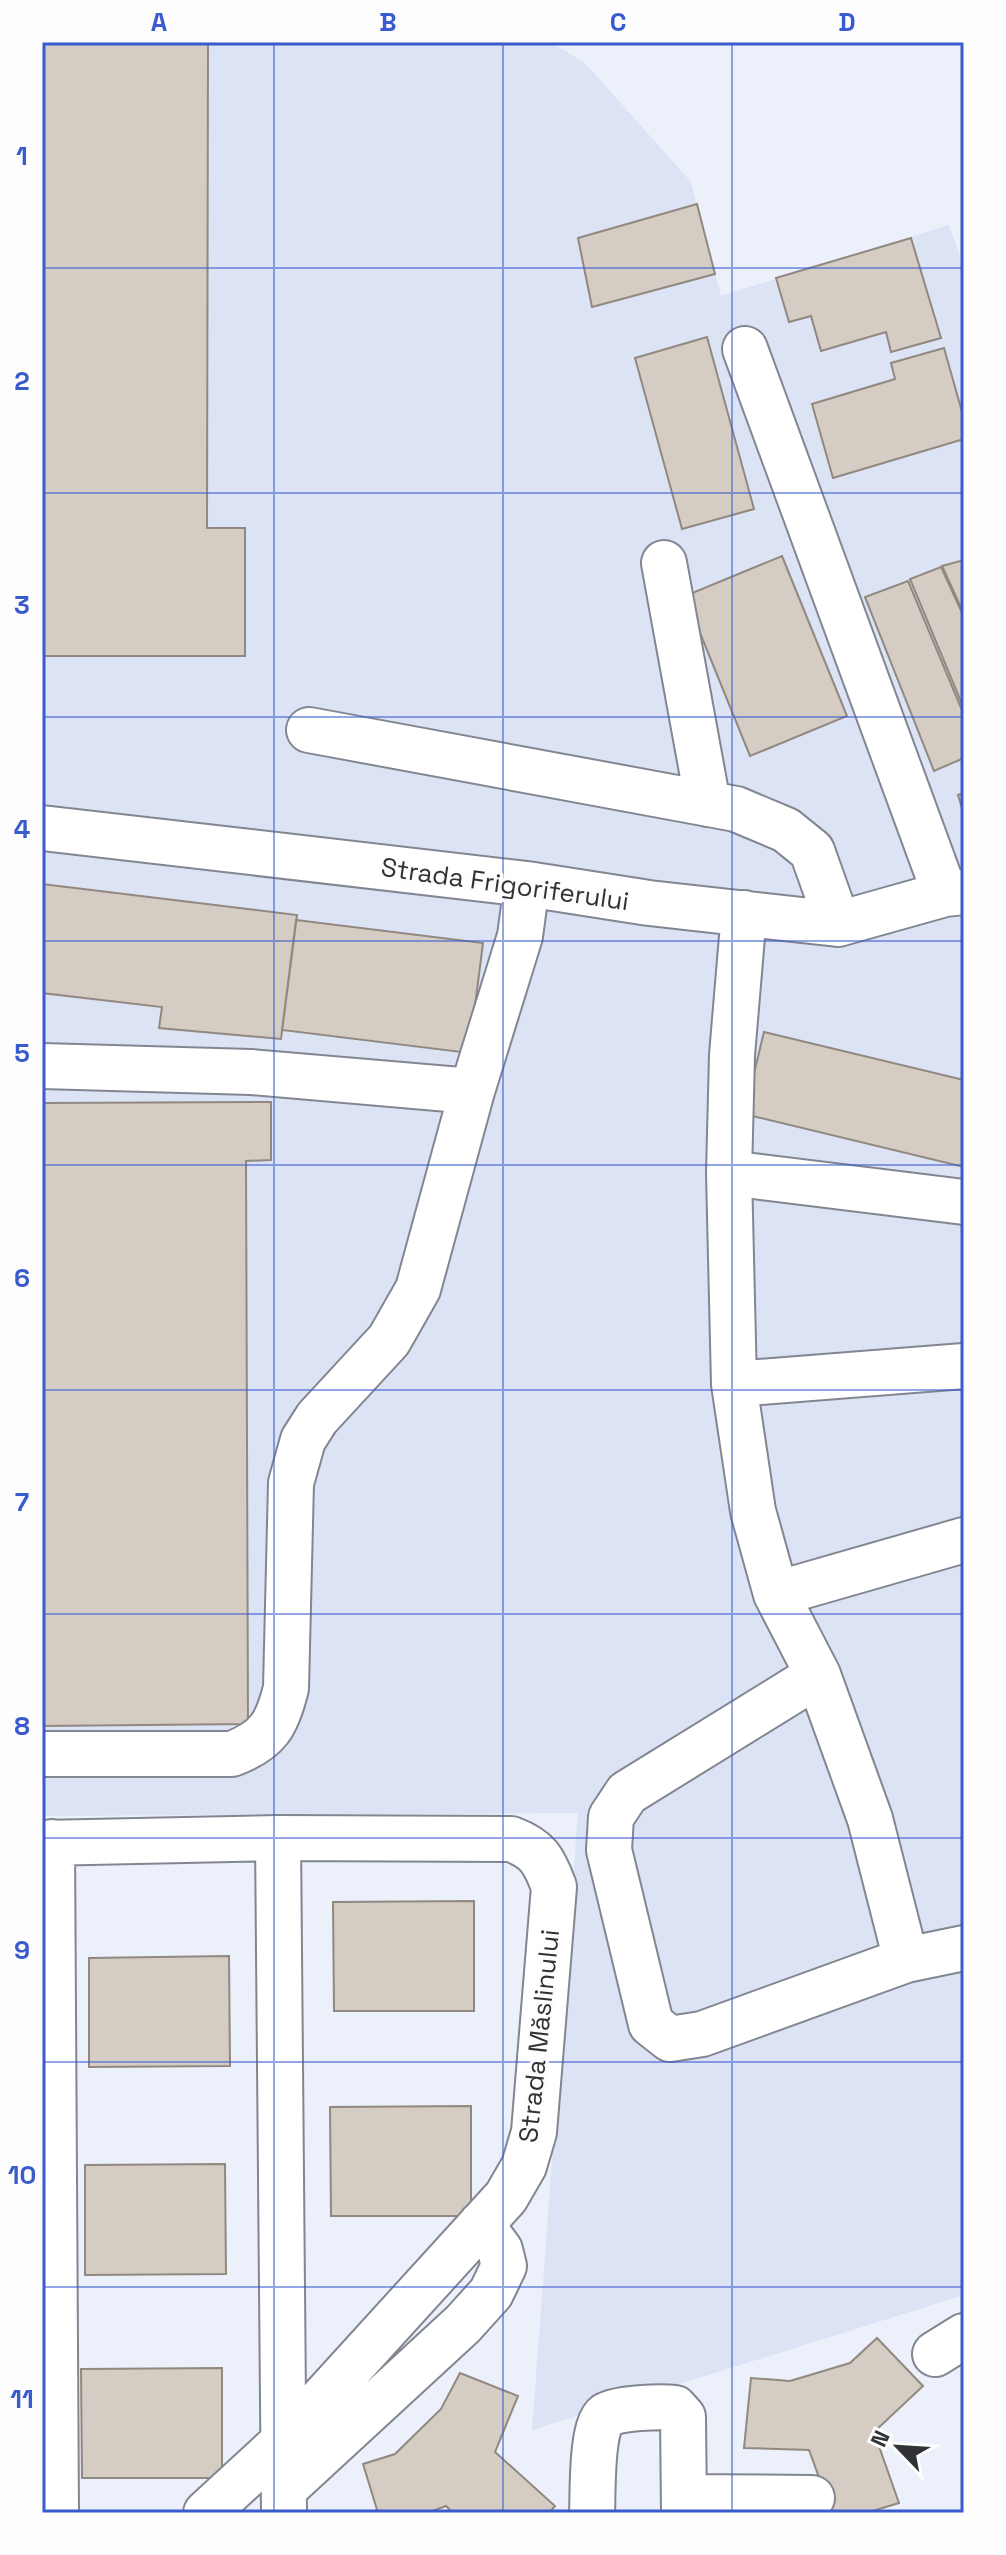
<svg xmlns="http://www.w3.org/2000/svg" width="1006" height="2555" viewBox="0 0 1006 2555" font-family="'Space Grotesk',sans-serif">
	<rect width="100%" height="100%" fill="#ebf0fb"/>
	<!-- built -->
	<path fill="#dce3f5" d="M42 42H550L585 63 691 182 721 296 949 225 964 267V2295L532 2430 578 1813 42 1816Z"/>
	<!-- building -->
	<path fill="#d5ccc3" stroke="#918880" stroke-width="2" d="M42 42H208L207 528H245V656H42Z
		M697 204 715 274 592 307 578 238Z
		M911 238 941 338 891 352 886 332 821 351 811 316 789 322 776 278Z
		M707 337 754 509 682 529 635 358Z
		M944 348 964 419V439L833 478 812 404 895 379 891 363Z
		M782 556 847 716 750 756 685 596Z
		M964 560V614L942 566Z
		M941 567 964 617V709L910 579Z
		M908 581 964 715V758L934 771 865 597Z
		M964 793V815L958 795Z
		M42 884 297 915 281 1039 159 1028 162 1007 42 993Z
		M296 920 483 943 469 1053 282 1030Z
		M764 1032 964 1080V1167L744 1114Z
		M271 1102V1160L246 1161 248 1724 42 1726V1103Z
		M474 1901V2011H334L333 1902Z
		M229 1956 230 2066 89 2067V1958Z
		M471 2106V2216H331L330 2107Z
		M225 2164 226 2274 85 2275V2165Z
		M877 2338 923 2386 874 2432 899 2503 866 2513H832L809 2450 744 2448 751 2378 790 2381 850 2363Z
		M222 2368V2478H82L81 2369Z
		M460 2373 518 2396 495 2452 555 2506 549 2513H453L446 2506 427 2513H378L363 2464 395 2454 441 2409Z"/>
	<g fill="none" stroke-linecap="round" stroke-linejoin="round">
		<defs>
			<path id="minor" d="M745 349 945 894
				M664 563 708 804
				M309 730 736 809 786 830 812 851 838 924
				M42 828 527 884 649 903 838 924 945 894 964 892
				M744 913 732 1055 729 1173 734 1384 753 1511 776 1594 818 1675 870 1819 906 1960
				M42 1066 251 1072 472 1091
				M729 1173 964 1202
				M734 1384 964 1366
				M776 1594 964 1540
				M818 1675 627 1793 611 1817 609 1850 651 2024 670 2039 702 2034 906 1960 964 1948
				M42 1754H232C268 1740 277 1725 286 1688L291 1483 303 1440 317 1418 389 1340 418 1289 472 1091 520 936 527 884
				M278 1838 284 2513
				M52 1842 56 2513
				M42 1843 278 1838 511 1839C538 1849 544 1860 554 1887L534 2132 524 2166 506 2197 283 2442 206 2513
				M935 2354 964 2336
				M284 2489 463 2324 491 2293 504 2266 500 2250 481 2224
				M684 2497 812 2498
				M592 2513C593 2493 591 2426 606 2415 617 2408 661 2406 675 2408L683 2417 684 2513"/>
		</defs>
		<!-- minor casing -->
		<use href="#minor" stroke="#828691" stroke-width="48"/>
		<!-- minor -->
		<use href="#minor" stroke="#fff" stroke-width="44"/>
	</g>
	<!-- grid -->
	<path fill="none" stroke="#3a5bcd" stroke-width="2" stroke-opacity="0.55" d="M274 42V2513M503 42V2513M732 42V2513M42 268H964M42 493H964M42 717H964M42 941H964M42 1165H964M42 1390H964M42 1614H964M42 1838H964M42 2062H964M42 2287H964"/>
	<g text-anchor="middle" stroke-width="7" stroke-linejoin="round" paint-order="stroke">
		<!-- street labels -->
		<g font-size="26" fill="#303236" stroke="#fdfdfd">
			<text transform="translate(505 884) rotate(8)" y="9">Strada Frigoriferului</text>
			<text transform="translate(539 2036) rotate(-84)" y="9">Strada Măslinului</text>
		</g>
	</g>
	<!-- border -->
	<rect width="1006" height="2555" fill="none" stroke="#fdfdfd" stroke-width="88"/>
	<!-- north arrow -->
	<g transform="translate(898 2447) rotate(295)" stroke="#fdfdfd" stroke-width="6" paint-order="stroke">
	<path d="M0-6L14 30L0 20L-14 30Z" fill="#303236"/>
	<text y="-12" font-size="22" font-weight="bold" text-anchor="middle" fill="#303236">N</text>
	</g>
	<rect x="44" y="44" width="918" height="2467" fill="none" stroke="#3a5bcd" stroke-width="3"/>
	<g font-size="26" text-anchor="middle" font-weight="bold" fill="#3a5bcd">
		<text x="159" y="31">A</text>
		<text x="388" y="31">B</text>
		<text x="618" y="31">C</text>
		<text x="847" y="31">D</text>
		<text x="22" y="165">1</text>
		<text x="22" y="390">2</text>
		<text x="22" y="614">3</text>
		<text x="22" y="838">4</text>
		<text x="22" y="1062">5</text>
		<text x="22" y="1287">6</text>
		<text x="22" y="1511">7</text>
		<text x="22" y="1735">8</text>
		<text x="22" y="1959">9</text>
		<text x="22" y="2184">10</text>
		<text x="22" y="2408">11</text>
	</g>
</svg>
